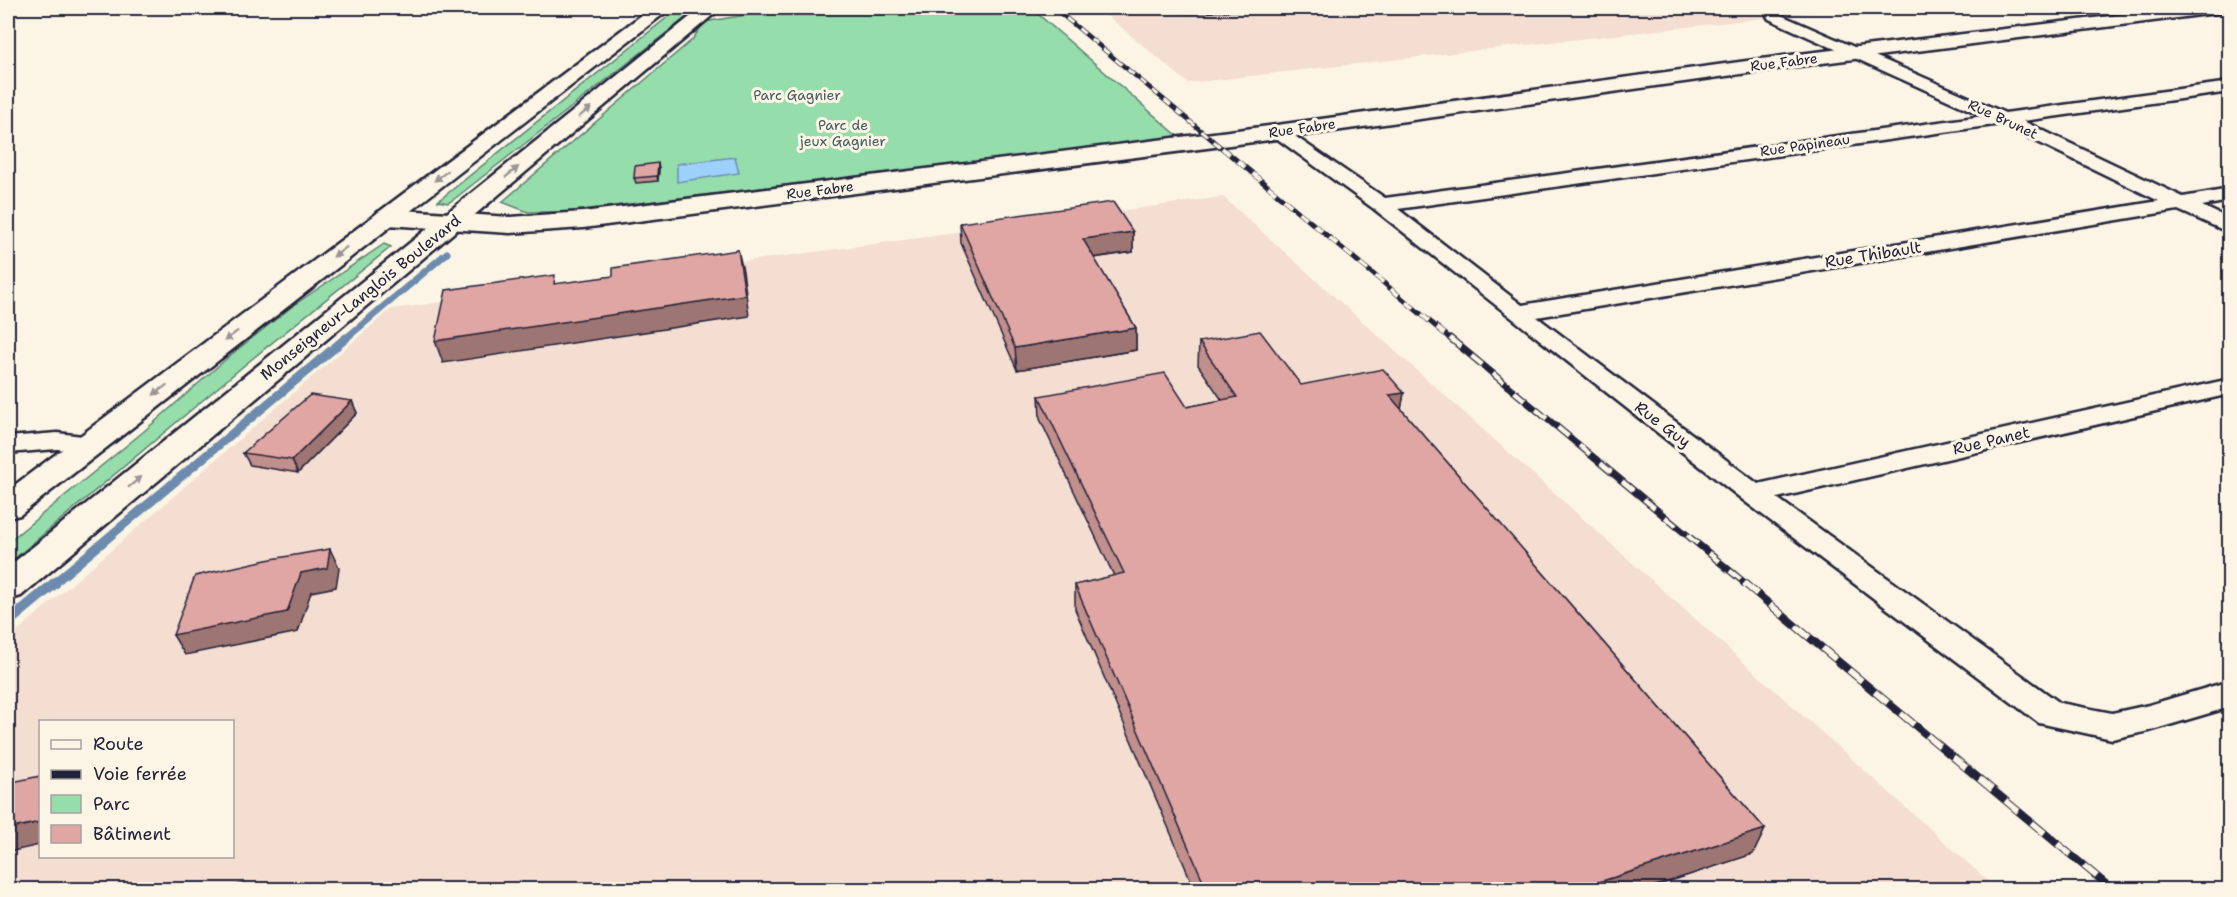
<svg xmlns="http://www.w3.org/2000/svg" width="2237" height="897" viewBox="0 0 2237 897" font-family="'Shantell Sans',sans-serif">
	<rect width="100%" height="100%" fill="#fcf5e5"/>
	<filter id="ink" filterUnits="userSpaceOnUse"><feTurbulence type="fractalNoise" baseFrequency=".0167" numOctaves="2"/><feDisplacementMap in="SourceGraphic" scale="12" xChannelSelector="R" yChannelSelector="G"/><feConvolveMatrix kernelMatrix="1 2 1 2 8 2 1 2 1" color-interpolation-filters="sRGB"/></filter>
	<g filter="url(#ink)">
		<!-- built -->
		<path fill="#f4ddd1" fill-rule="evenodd" d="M1098 8H1853L1188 83Z
			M1223 197 1997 889H8V639L391 309ZM40 722H232V856H40Z"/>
		<!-- green -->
		<path fill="#95ddab" stroke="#5c8073" stroke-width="1.5" d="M679 8H698L453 200 448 203 438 201Z
			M788 8H1031L1179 137 565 212H528L502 202 693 39 704 22Z
			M384 244 391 247 247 363 8 564V542L143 432 233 353 294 305Z"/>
		<!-- water -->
		<path fill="#9dd1fb" stroke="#6c8bae" stroke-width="1.5" d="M735 157 739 173 677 182V164Z"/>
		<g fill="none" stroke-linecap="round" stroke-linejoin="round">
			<!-- stream-far2 -->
			<path stroke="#6c8bae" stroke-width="7" d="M344 340 447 253"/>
			<!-- stream-far1 -->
			<path stroke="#6c8bae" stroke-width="9" d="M53 584 346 338"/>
			<!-- stream -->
			<path stroke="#6c8bae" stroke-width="11" d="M8 622 55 583"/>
			<defs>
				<path id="minor" d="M1774 12 2005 113 2230 82V92L2023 121 2183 197 2230 189V201L2202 206 2230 219V233L2178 210 1537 317 1758 484 2230 379V394L1777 498 2060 703 2112 713 2149 705 2230 681V707L2149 731 2112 739 2039 723 1743 500 1374 209 1268 132 1271 128H1283L1385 198 1983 116 1769 19 1767 16 1769 13ZM2001 124 2159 201 1522 305 1398 209Z
					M57 433 100 438 103 444 100 450 90 452 57 449 8 453V437Z"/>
				<path id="tertiary" d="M2176 8H2225L2222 12 2216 13 1791 67 1277 139 583 228 510 233 387 225 378 222 374 217 378 212 387 209 510 217 583 212 1277 125 1791 55Z"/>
				<path id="trunk" d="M651 8H671L20 515 8 518V490Z
					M701 8H721L21 596 8 600V567Z"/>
			</defs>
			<!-- minor casing -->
			<use href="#minor" stroke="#22223b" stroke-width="5"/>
			<!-- tertiary casing -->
			<use href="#tertiary" stroke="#22223b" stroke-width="5"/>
			<!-- trunk casing -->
			<use href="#trunk" stroke="#22223b" stroke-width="5"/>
			<!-- minor -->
			<use href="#minor" fill="#fcf5e5" fill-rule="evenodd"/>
			<!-- tertiary -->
			<use href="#tertiary" fill="#fcf5e5" fill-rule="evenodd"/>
			<!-- trunk -->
			<use href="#trunk" fill="#fcf5e5" fill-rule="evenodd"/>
			<defs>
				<path id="rail-far3" d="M1054 8 1223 149
					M1118 8 1188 12 1266 8"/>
				<path id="rail-far2" d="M1222 148 1452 340"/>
				<path id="rail-far1" d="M1450 338 1746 584"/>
				<path id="rail" d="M1744 583 2113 890"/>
			</defs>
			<!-- rail-far3 casing -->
			<use href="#rail-far3" stroke="#22223b" stroke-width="4.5"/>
			<!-- rail-far2 casing -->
			<use href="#rail-far2" stroke="#22223b" stroke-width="5"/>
			<!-- rail-far1 casing -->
			<use href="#rail-far1" stroke="#22223b" stroke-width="7"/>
			<!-- rail casing -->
			<use href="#rail" stroke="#22223b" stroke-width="8"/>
			<!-- rail-far3 -->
			<use href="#rail-far3" stroke="#fcf5e5" stroke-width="3" stroke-dasharray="8" stroke-linecap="butt"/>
			<!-- rail-far2 -->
			<use href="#rail-far2" stroke="#fcf5e5" stroke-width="4" stroke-dasharray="10" stroke-linecap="butt"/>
			<!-- rail-far1 -->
			<use href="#rail-far1" stroke="#fcf5e5" stroke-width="4.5" stroke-dasharray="14" stroke-linecap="butt"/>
			<!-- rail -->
			<use href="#rail" stroke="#fcf5e5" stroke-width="6" stroke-dasharray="17" stroke-linecap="butt"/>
		</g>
		<!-- wall -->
		<path fill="#c18f8c" stroke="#22223b" stroke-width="1.5" d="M659 168 658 181 636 183 634 178Z
			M960 223 1133 232V252L1094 258 1136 328V350L1017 370 961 243Z
			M1199 342 1301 385 1404 393 1401 409 1765 829 1753 854 1643 890H1195L1075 609V585L1114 576 1040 419 1039 396 1187 407 1222 400 1198 365Z
			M352 401 357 413 298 473 250 465 243 453Z"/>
		<!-- shaded-wall -->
		<path fill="#9d7472" stroke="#22223b" stroke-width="1.5" d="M658 163 659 168 658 181 657 176Z
			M1133 232V252L1084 259 1083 239Z
			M738 250 743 271 749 316 443 363 435 341Z
			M1136 328V350L1017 370 1015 348Z
			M1404 393 1400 415 1389 395Z
			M352 401 357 413 298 473 292 460Z
			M330 549 339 568 336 587 311 592 298 632 185 655 173 635 301 573Z
			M40 822V845L8 852V829Z
			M1765 829 1753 854 1643 890H1574Z"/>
		<!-- building -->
		<path fill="#e0a6a3" stroke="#22223b" stroke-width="1.5" d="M658 163 657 176 634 178 635 166Z
			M1113 202 1133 232 1083 239 1136 328 1015 348 960 223Z
			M738 250 745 295 435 341 446 290 555 275 554 284 613 276V268Z
			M1260 331 1301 385 1383 369 1404 393 1389 395 1765 829 1574 890H1207L1075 585 1124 573 1039 396 1165 373 1187 407 1237 397 1199 342Z
			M310 395 352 401 292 460 243 453Z
			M330 549 327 568 301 573 287 612 173 635 195 576 266 560Z
			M40 776V822L8 829V783Z
			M241 884 239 890H219Z"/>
		<!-- one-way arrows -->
		<defs><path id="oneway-solid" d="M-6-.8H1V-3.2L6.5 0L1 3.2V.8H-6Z" transform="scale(1.5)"/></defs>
		<g fill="#9a9698">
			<use href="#oneway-solid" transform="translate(585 112) rotate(-39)"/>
			<use href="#oneway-solid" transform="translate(512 172) rotate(-39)"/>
			<use href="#oneway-solid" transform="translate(441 176) rotate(143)"/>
			<use href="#oneway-solid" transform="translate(340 252) rotate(143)"/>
			<use href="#oneway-solid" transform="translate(231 336) rotate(143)"/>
			<use href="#oneway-solid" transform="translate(160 390) rotate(143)"/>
			<use href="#oneway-solid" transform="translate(135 482) rotate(-39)"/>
		</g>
	</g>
	<g text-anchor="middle" stroke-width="6" stroke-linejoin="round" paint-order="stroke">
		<!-- far-street labels -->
		<g font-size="14" fill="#22223b" stroke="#fcf5e5">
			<text transform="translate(1784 62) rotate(-7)" y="5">Rue Fabre</text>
			<text transform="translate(2003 119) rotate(25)" y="5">Rue Brunet</text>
			<text transform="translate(1302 128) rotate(-8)" y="5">Rue Fabre</text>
			<text transform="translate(1805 145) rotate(-8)" y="5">Rue Papineau</text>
			<text transform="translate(820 190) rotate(-7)" y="5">Rue Fabre</text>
		</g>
		<!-- far-park labels -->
		<g font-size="14" fill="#445a5d" stroke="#fcf5e5">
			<text x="797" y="100">Parc Gagnier</text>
			<text x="843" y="130">Parc de<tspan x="843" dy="16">jeux Gagnier</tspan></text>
		</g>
		<!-- street labels -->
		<g font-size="16" fill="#22223b" stroke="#fcf5e5">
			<text transform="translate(1873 254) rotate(-9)" y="6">Rue Thibault</text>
			<text transform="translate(360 297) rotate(-39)" y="6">Monseigneur-Langlois Boulevard</text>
			<text transform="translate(1663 424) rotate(37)" y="6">Rue Guy</text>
			<text transform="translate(1991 440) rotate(-13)" y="6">Rue Panet</text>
		</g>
	</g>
	<!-- margin -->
	<rect width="2237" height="897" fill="none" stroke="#fcf5e5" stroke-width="30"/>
	<rect x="15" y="15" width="2207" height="867" fill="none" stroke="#22223b" stroke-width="2" filter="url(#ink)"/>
	<!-- legend -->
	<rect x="39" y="720" width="195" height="138" fill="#fcf5e5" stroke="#a5a1a1" stroke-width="1.5"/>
	<rect x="51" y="740" width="30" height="9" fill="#fcf5e5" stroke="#a5a1a1" stroke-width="1.5"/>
	<text x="93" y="750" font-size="18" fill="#22223b">Route</text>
	<rect x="51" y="770" width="30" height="9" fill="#22223b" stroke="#a5a1a1" stroke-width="1.5"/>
	<text x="93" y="780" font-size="18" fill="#22223b">Voie ferrée</text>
	<rect x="51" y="795" width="30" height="18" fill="#95ddab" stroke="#a5a1a1" stroke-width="1.5"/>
	<text x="93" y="810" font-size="18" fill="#22223b">Parc</text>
	<rect x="51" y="825" width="30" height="18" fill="#e0a6a3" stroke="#a5a1a1" stroke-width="1.5"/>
	<text x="93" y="840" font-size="18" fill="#22223b">Bâtiment</text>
</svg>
